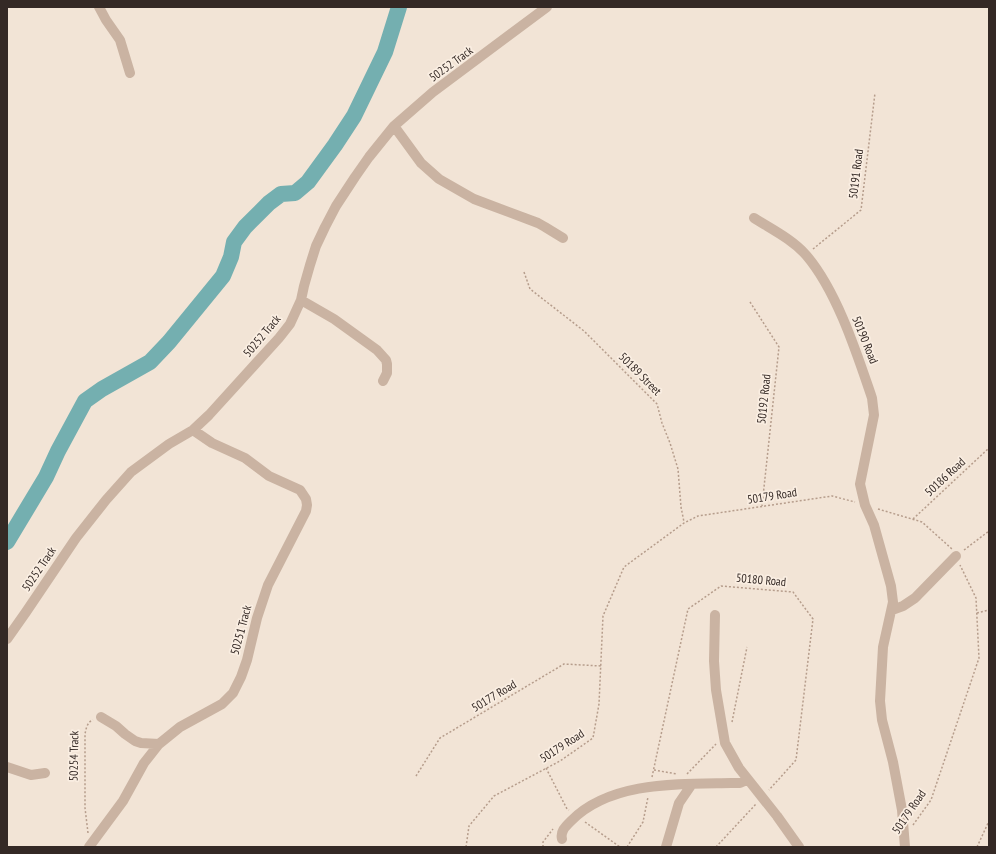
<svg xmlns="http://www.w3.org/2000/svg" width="996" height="854" viewBox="0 0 996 854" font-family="'PT Sans Narrow',sans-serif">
	<rect width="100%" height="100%" fill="#f2e4d6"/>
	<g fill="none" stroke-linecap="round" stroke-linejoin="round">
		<!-- river -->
		<path stroke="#74afb0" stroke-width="16" d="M7 542 46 477 58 451 85 401 102 389 150 362 169 342 223 276 231 257 234 242 245 227 269 203 281 194 295 193 308 182 335 145 354 116 385 52 399 7"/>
		<!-- path -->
		<path stroke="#b69d8c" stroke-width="1.5" stroke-dasharray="2 2" stroke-linecap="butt" d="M813 249 861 210 875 93
			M524 272 530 289 584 331 657 404 662 423 670 443 678 469 681 507 684 522
			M750 302 779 347 762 506
			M878 509 922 522 952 549
			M913 519 989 448
			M964 550 989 531
			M977 613 989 610
			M732 722 747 647
			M546 768 567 809 569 810
			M654 770 677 774
			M687 774 716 744
			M416 776 440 738 564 664 601 666
			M652 777 688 609 721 586 793 592 813 619 796 760 769 790
			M585 822 620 847
			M913 825 931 800 979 658 976 598 960 565
			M88 833 85 808V734C86 729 87 722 93 720
			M466 847 469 826 494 796 560 761 593 738 599 704 603 616 624 567 684 523 698 516 832 496 855 502
			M543 847V842L553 829
			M627 847 643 822 648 797
			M716 847 756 804
			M977 847 989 821"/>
		<!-- minor -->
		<path stroke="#cab3a2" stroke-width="10" d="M99 7 106 20 120 40 130 73
			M394 126 421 163 439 179 474 199 538 223 545 227 563 238
			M754 218C771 229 792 239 806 255 837 291 857 354 872 398L874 415 860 484 865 505 874 525 891 586 893 602 883 647 880 701 882 720 893 762 902 810 905 847
			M301 300 334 319 377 350 386 360 387 364V373L383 381
			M892 610 903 606 915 598 956 556
			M715 615 714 661 716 690 725 743 739 768 777 816 799 847
			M7 639 26 612 76 538 106 500 131 472 169 444 193 430 209 415 279 338 290 324 301 300 304 286 310 265 316 246 325 227 336 206 355 177 369 157 394 126 433 92 547 7
			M101 717 116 726 125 734 135 741 141 743 159 744
			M7 767 31 775 45 773
			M562 839C560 831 566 826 571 821 610 781 679 784 731 783H740L747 780
			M89 847 123 801 144 763 159 744 180 727 222 704 233 693 241 677 247 660 257 618 268 585 306 511 307 505 306 499 300 490 269 476 245 458 212 443 193 430
			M666 847 679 803 692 784"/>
	</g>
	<g text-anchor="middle" stroke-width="3.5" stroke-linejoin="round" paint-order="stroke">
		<!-- street labels -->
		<g font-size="12" fill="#342925" stroke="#faeee2">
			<text transform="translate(451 64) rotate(-36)" y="4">50252 Track</text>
			<text transform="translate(856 174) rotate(-83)" y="4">50191 Road</text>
			<text transform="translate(262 336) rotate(-50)" y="4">50252 Track</text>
			<text transform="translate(865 340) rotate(68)" y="4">50190 Road</text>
			<text transform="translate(640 374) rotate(45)" y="4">50189 Street</text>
			<text transform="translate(764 399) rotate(-84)" y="4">50192 Road</text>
			<text transform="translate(945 477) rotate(-43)" y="4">50186 Road</text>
			<text transform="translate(772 496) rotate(-9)" y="4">50179 Road</text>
			<text transform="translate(39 569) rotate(-56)" y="4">50252 Track</text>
			<text transform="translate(761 580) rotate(5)" y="4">50180 Road</text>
			<text transform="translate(241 630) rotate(-75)" y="4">50251 Track</text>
			<text transform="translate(494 696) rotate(-31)" y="4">50177 Road</text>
			<text transform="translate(562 746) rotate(-33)" y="4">50179 Road</text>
			<text transform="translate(74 756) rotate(-89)" y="4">50254 Track</text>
			<text transform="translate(909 812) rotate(-56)" y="4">50179 Road</text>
		</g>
	</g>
	<!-- border -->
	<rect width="996" height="854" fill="none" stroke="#342925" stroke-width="16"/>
</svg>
